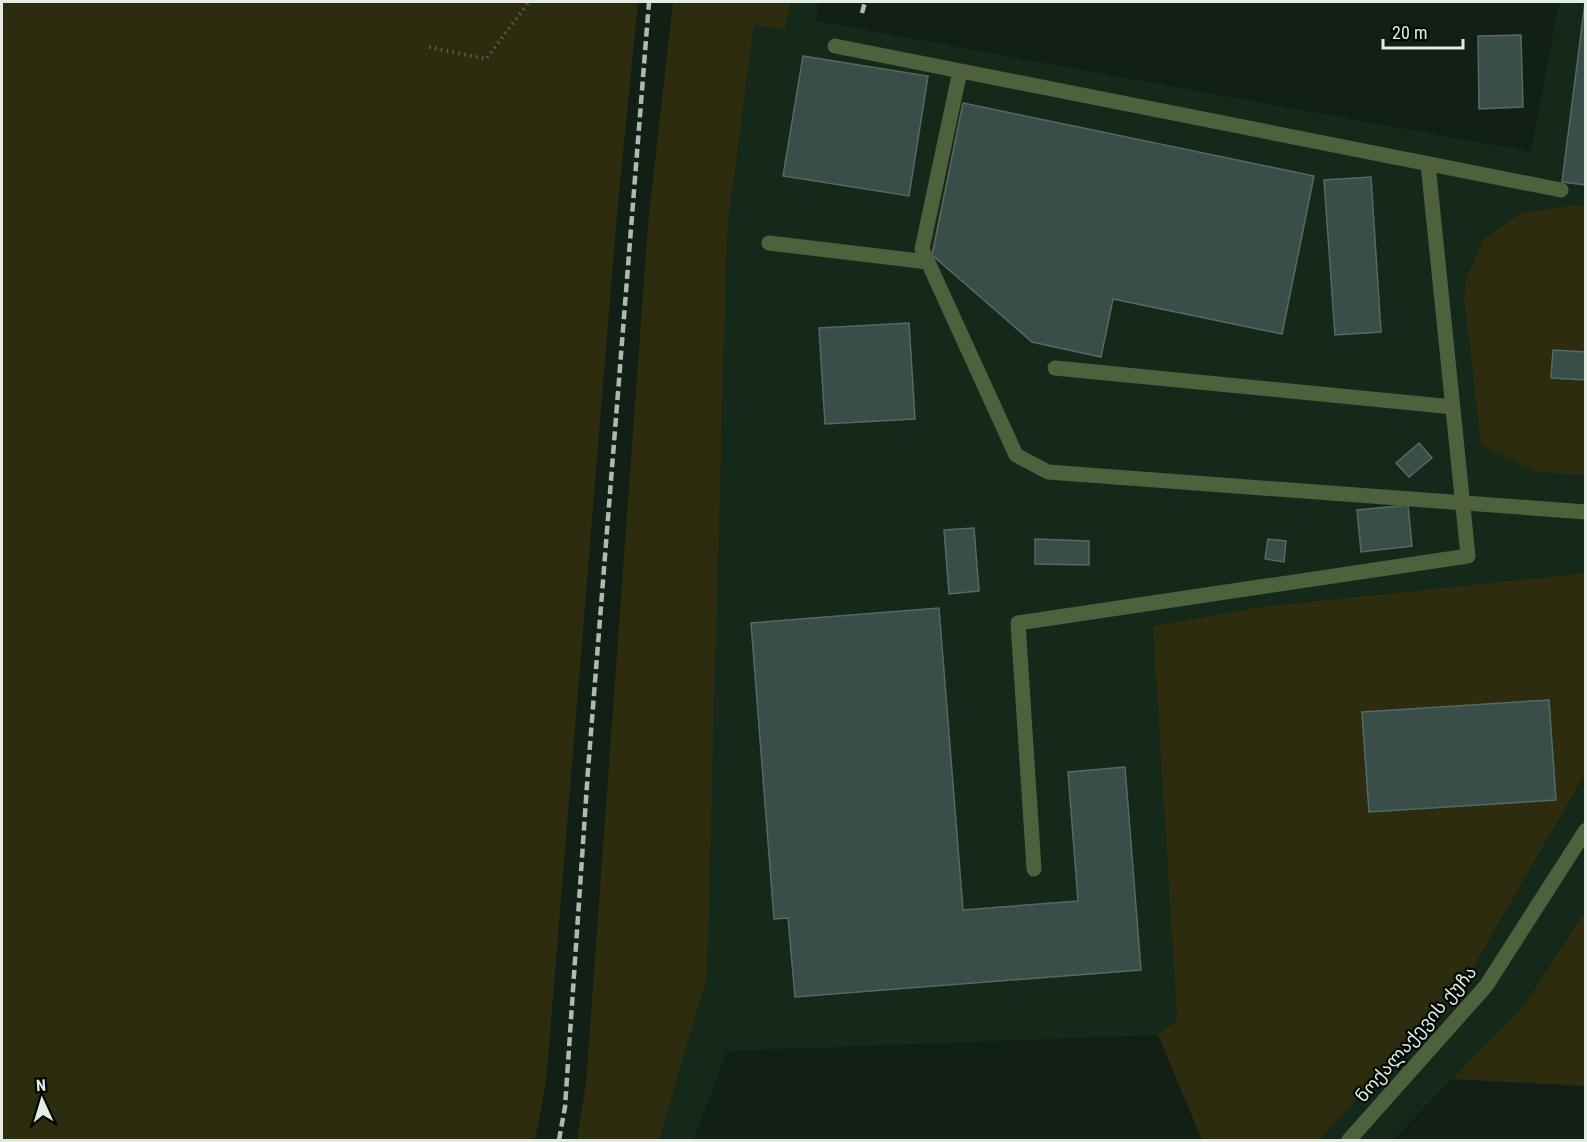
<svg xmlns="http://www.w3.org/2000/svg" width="1587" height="1142" viewBox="0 0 1587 1142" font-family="'Roboto Condensed','Noto Sans Georgian',sans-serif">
	<rect width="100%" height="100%" fill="#111f15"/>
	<!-- built -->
	<path fill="#14291a" d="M791 2H819L816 21 1531 152 1559 2H1585V207L1576 205 1521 213 1577 475H1585V573L1260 607 1154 626 1177 1020 1158 1035 727 1051 694 1140H659L707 978 727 233 754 25 784 30Z
		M1585 774V911L1525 1004 1393 1140H1319L1467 978Z"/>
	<!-- green -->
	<path fill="#2d2c0f" d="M2 2H638L617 214 546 1083 535 1140H2Z
		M673 2H791L785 30 754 25 727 233 707 978 659 1140H577L586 1083 648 224Z
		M1576 205 1585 207V475L1536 472 1481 445 1464 297 1467 276 1484 239 1521 213Z
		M1585 573V774L1467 978 1319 1140H1202L1158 1035 1177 1020 1153 626 1260 607Z
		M1585 911V1086L1452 1079 1525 1004Z"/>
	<!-- building -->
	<path fill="#394e48" stroke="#546a63" stroke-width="1.5" d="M1585 2H1586V185L1562 182Z
		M1521 35 1523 107 1479 109 1478 36Z
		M803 56 928 76 909 196 783 176Z
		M963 103 1314 176 1282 334 1113 299 1101 357 1032 342 932 255Z
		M1371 177 1381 332 1335 335 1324 180Z
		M909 323 915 419 825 424 819 328Z
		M1553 350 1586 352V380L1551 378Z
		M1419 443 1432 458 1409 477 1396 463Z
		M1408 505 1412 546 1361 552 1357 510Z
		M974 528 979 591 949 594 944 530Z
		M1035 539 1089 541V565L1035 564Z
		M1268 539 1286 541 1284 562 1265 559Z
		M939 608 963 910 1078 901 1068 772 1125 767 1141 970 795 997 788 918 774 919 751 623Z
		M1549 700 1556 800 1369 812 1362 712Z"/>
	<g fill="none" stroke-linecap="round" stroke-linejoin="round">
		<!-- path -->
		<path stroke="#546158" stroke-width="4" stroke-dasharray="1.5 4.5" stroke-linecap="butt" d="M429 47 486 59 529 2"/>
		<!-- service -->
		<path stroke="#4f603d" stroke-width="15" d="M835 46 1561 190
			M960 71 922 249 1016 455 1048 472 1586 512
			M769 243 928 262
			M1055 368 1453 407
			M1034 869 1018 623 1468 556 1428 164"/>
		<!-- minor -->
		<path stroke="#4f603d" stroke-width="15" d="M1349 1140 1486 986 1586 830"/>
		<!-- rail -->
		<path stroke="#aeb9b1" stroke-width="4.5" stroke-dasharray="9 4.5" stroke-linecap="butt" d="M862 13 865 2
			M559 1140 565 1107 588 770 649 2"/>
	</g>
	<g text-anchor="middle" stroke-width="4.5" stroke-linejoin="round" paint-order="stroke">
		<!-- street labels -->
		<g font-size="18" fill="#e2ece4" stroke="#030804">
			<text transform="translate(1416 1034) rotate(-49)" y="6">ნოქალაქევის ქუჩა</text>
		</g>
	</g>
	<!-- border -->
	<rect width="1587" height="1142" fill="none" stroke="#e2ece4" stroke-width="6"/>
	<!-- north arrow -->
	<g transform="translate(42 1100) rotate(356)" stroke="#030804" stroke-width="4.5" paint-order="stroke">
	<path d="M0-4.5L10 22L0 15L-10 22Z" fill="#e2ece4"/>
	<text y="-9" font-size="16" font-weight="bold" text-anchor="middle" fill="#e2ece4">N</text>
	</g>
	<!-- scale -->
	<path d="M1383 39v9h80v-9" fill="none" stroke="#e2ece4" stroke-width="3"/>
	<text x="1392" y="39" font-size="18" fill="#e2ece4" stroke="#030804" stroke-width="4.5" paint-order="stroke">20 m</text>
</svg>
